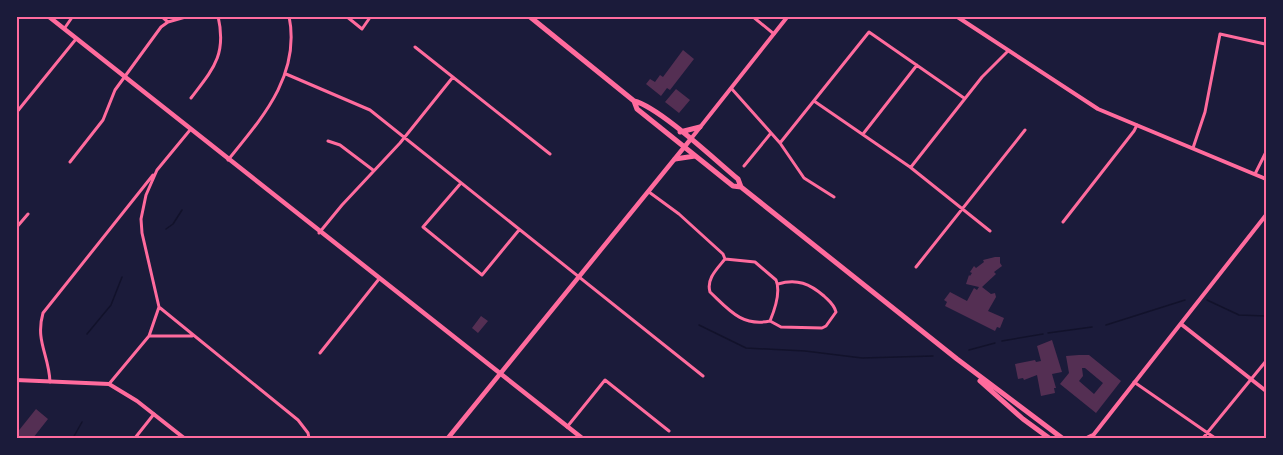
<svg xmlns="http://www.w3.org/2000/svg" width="1283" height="455" viewBox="0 0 1283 455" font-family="'Space Grotesk',sans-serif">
	<rect width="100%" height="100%" fill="#1b1b3a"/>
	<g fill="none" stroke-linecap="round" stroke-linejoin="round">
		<!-- stream -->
		<path stroke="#12122b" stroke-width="1.5" d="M166 229 173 224 182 210
			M1207 300 1239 315 1266 316
			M699 325 746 348 805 351 862 358 933 356
			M1106 325 1185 300
			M1048 333 1092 327
			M87 334 111 305 122 277
			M1002 341 1043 334
			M969 350 995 343
			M73 438 82 422"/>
	</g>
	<!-- building -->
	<path fill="#542f53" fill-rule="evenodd" d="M683 50 694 59 670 90 667 88 661 96 646 84 650 79 655 82 660 75 663 77Z
		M676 89 690 100 679 113 665 102Z
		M995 257H1000V263L1002 266 994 272 996 274 982 287 991 294 995 293 996 297 988 311 1004 318 1000 328 997 327 995 331 945 306 947 302 944 300 950 292 967 301 974 288 977 290 979 287 966 284 969 275 970 276 972 273 970 272 974 266 976 268 984 262 983 260Z
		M481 316 488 321 478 333 472 328Z
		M1052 340 1062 372 1052 374 1056 388H1054L1055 393 1041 396 1037 375 1024 380 1023 378 1018 379 1015 364 1035 360 1036 362 1041 361 1037 346Z
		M1079 355H1089L1121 381 1096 413 1060 384 1069 373 1066 356ZM1082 368H1085L1103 383 1094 394 1079 381 1083 376Z
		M36 409 48 419 33 438H16V434Z"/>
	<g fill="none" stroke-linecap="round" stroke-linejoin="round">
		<!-- minor -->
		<path stroke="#ff6b9d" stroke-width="3" d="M161 16 168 22
			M346 16 362 29 371 16
			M752 16 774 34
			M64 29 73 16
			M415 47 550 154
			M286 74 370 110 703 376
			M731 88 780 143 804 178 834 197
			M191 98C213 69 227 55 218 16
			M814 101 910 167 990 231
			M16 113 76 39
			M863 134 917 65
			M328 141 340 145 373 170
			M780 143 869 32 964 98
			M1193 148 1205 112 1220 34 1265 44
			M228 160C262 118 301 75 289 16
			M70 162 103 120 115 90 161 27 168 22 189 16
			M744 166 771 133
			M911 167 982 77 1008 51
			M157 170 146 195 141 219 142 233 159 307 298 420 308 433 309 438
			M157 170 190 130
			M1255 174 1266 152
			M461 183 423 227 482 275 519 230
			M649 192 679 214 723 254 725 259 755 262 776 280C781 292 775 309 770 321
			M1063 222 1134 131 1137 125
			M16 228 28 214
			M319 233 342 205 400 143 453 77
			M725 259C717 269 706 279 710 292 729 310 742 327 770 321
			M916 267 1025 130
			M770 321 781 327 822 328 826 326 836 312C834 304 829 301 824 296 810 284 797 278 778 284
			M149 336H192
			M320 353 379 279
			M50 382C49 355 35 341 43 313L153 175
			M1134 382 1215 438
			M109 384 149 336 159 307
			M567 427 605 380 669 431
			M135 438 154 414
			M1203 438 1266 361"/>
		<!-- tertiary -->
		<path stroke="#ff6b9d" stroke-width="4" d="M956 16 1098 109 1266 179
			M690 140 788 16
			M1181 324 1266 391
			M16 380 109 384 137 401 184 438
			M1091 438 1266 215"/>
		<!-- secondary -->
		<path stroke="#ff6b9d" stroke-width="4.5" d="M48 16 582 438
			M448 438 690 140"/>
		<!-- trunk -->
		<path stroke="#ff6b9d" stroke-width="5" d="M529 16 634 101C659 107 715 160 738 179L741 187 957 359 1062 438
			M634 101 637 109 733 186 741 187
			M680 132 700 127
			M675 159 695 156
			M980 381 1023 419 1049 438
			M1088 438 1092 436"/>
	</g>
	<!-- border -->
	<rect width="1283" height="455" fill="none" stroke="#1b1b3a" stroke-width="36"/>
	<rect x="18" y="18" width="1247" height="419" fill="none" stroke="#ff6b9d" stroke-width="2"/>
</svg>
